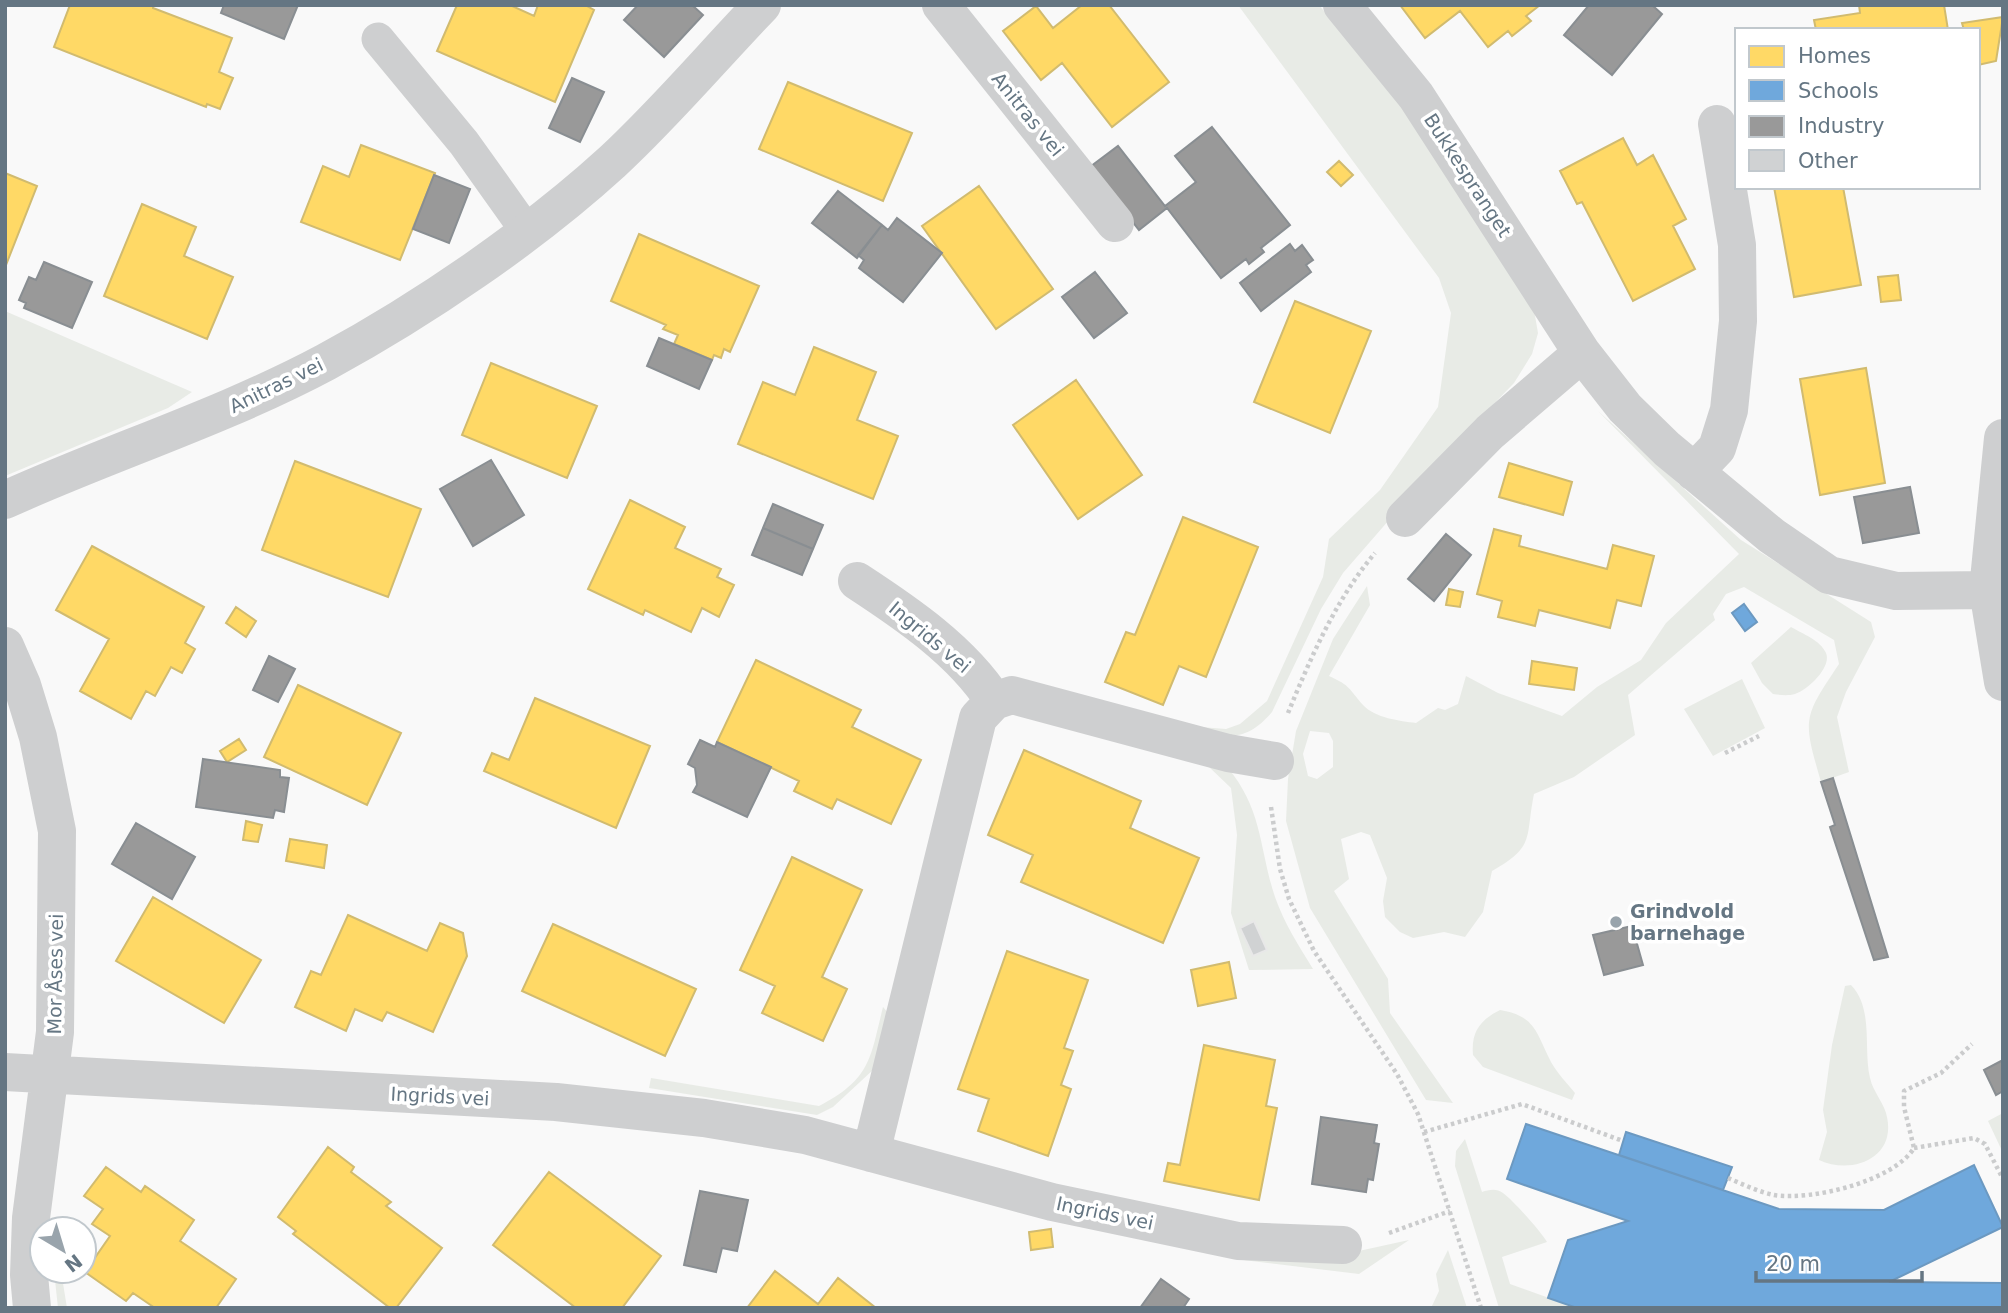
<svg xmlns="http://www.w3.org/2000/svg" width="2008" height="1313" viewBox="0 0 2008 1313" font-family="'DejaVu Sans',sans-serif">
	<rect width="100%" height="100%" fill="#f9f9f9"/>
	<!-- green -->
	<path fill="#e8ebe6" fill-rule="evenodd" d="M1238 5H1319L1430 142 1534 310 1538 333 1532 354 1514 383 1455 444 1343 573 1321 609 1272 712C1244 745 1224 737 1188 726L1226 729 1240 724 1267 701 1323 577 1329 539 1380 490 1438 407 1451 313 1439 278Z
		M5 311 192 392 168 408 5 476Z
		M1598 411 1741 540 1871 622 1875 637 1846 692 1837 717 1849 772 1821 782C1803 719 1802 719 1839 664L1834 640 1744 587 1726 594 1713 614 1715 620 1628 695 1635 735 1574 777 1534 794C1525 838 1536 846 1492 871L1483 912 1465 937 1444 932 1413 938 1400 932 1385 917 1383 901 1387 878 1370 835 1361 832 1341 839 1349 879 1334 891 1388 979 1390 1013 1453 1103 1426 1100 1310 908 1286 821 1288 779 1296 731 1333 639 1367 586 1370 605 1329 676C1351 686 1348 688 1363 705 1375 718 1400 721 1416 723L1438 708 1445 710 1458 704 1466 676 1498 693 1562 716 1597 687 1641 660 1666 623 1739 554ZM1310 731 1329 733 1333 741V767L1317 779 1308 776 1303 754Z
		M1791 627C1803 634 1820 640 1826 653 1832 667 1808 690 1795 694 1788 696 1780 695 1773 694L1762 683 1751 663Z
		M1742 679 1765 728 1713 756 1684 709Z
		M1208 766 1227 767C1263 809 1259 849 1275 897 1284 923 1299 946 1313 969L1249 970 1231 913 1237 835 1231 788ZM1254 921 1267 949 1253 956 1240 928Z
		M1851 985C1874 1009 1863 1048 1870 1078 1873 1092 1885 1104 1887 1117 1896 1159 1851 1175 1819 1160L1827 1132 1823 1110 1832 1045 1845 986Z
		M883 1007 889 1014 874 1069 833 1107 817 1115 649 1088 651 1078 819 1106C871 1079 870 1059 883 1007Z
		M1500 1010C1536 1016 1536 1033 1551 1062 1557 1073 1567 1083 1575 1093L1572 1100 1483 1067 1473 1055C1471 1032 1480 1020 1500 1010Z
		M2003 1113V1153L1988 1121Z
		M1465 1139 1482 1192C1489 1190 1496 1188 1503 1193 1512 1199 1542 1233 1547 1242L1502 1257 1510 1284 1577 1308H1499L1455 1166 1456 1151Z
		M1409 1240 1359 1274 1235 1259 1336 1256Z
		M1448 1250 1467 1308H1431L1439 1291 1436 1274Z
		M54 1271H61L67 1308H58Z"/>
	<!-- homes -->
	<path fill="#ffd966" stroke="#d1bb6f" stroke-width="2" d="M70 5H153V8L232 38 219 72 233 78 220 109 207 104 206 107 54 47Z
		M457 5H510L534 16 538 5H585L594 10 555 102 437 51Z
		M1082 5H1109L1169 82 1112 127 1062 63 1041 80 1003 31 1036 6 1053 28Z
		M1400 5H1540L1526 16 1531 21 1512 36 1508 31 1488 47 1460 11 1425 38Z
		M1859 5H1944L1948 30H1816L1814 20 1860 13Z
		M2003 17 1996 61 1978 65V30H1964L1962 23Z
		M788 82 912 133 883 201 759 149Z
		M1623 138 1637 165 1653 155 1686 219 1673 226 1695 269 1633 301 1582 202 1577 204 1560 171Z
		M361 145 435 173 400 260 301 222 323 166 349 177Z
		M1339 161 1353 175 1341 186 1327 172Z
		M5 173 37 186 6 265H5Z
		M979 186 1053 289 996 329 922 226Z
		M1774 187H1843L1861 285 1794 297Z
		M142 204 196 227 184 256 233 277 207 339 104 296Z
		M639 234 759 286 730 352 724 349 721 358 714 355 712 360 674 344 678 335 663 329 666 325 611 301Z
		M1898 275 1901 300 1881 302 1878 277Z
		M1295 301 1371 331 1330 433 1254 402Z
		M814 347 876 372 857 420 898 436 873 499 738 444 763 382 795 395Z
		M491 363 597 406 567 478 462 435Z
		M1866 368 1885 483 1820 495 1800 379Z
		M1076 380 1142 475 1078 519 1013 425Z
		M295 461 421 509 388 597 262 550Z
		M1509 463 1572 482 1563 515 1499 497Z
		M630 500 685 527 675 548 721 569 717 577 734 585 719 617 702 608 691 632 645 610 643 615 588 589Z
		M1183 517 1258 547 1206 677 1179 666 1163 705 1105 682 1126 632 1135 635Z
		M1494 529 1521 536 1519 546 1607 569 1613 545 1654 556 1641 606 1617 600 1610 628 1539 610 1535 626 1498 617 1502 601 1477 594Z
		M92 546 204 607 185 643 195 649 182 673 171 667 155 696 146 691 131 719 80 691 109 639 56 610Z
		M1449 589 1463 592 1460 607 1446 605Z
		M236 607 256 621 246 637 226 623Z
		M756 660 861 710 852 727 921 760 891 824 837 799 832 809 794 791 799 781 717 742Z
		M1532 661 1577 668 1574 690 1529 684Z
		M298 685 401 733 367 805 264 757Z
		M535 698 650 746 616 828 484 771 492 753 509 760Z
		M239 739 246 750 227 762 220 751Z
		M1024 750 1141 801 1130 828 1199 858 1163 943 1021 882 1033 855 988 835Z
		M246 821 262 825 258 842 243 840Z
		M290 839 327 845 324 868 286 861Z
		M792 857 862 890 822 977 847 989 823 1041 762 1013 775 986 740 970Z
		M153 897 261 960 224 1023 116 961Z
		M348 915 427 951 440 923 463 933 467 956 433 1032 387 1012 382 1021 355 1009 346 1031 295 1007 311 971 321 975Z
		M553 924 696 989 665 1056 522 991Z
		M1007 951 1088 980 1064 1048 1073 1051 1061 1085 1071 1089 1048 1156 978 1131 989 1099 958 1089Z
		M1229 962 1236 998 1198 1006 1191 970Z
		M1204 1045 1275 1060 1266 1106 1277 1108 1259 1200 1164 1181 1168 1163 1180 1165Z
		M328 1147 354 1167 351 1172 391 1202 386 1206 442 1248 396 1308H390L293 1234 296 1231 278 1217Z
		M106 1167 141 1192 145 1186 194 1220 180 1241 236 1279 216 1308H155L133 1293 126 1301 85 1272 110 1236 92 1224 103 1209 84 1196Z
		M549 1172 661 1256 622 1308H576L493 1245Z
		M1051 1229 1053 1247 1031 1250 1029 1232Z
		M775 1271 818 1304 838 1278 876 1308H747Z"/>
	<!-- schools -->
	<path fill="#6fa8dc" stroke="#6c99c1" stroke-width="2" d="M1744 604 1757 622 1745 631 1732 613Z
		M1526 1124 1779 1209 1884 1210 1974 1165 2003 1227 1889 1282 2003 1283V1308H1577L1548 1298 1568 1240 1628 1221 1507 1179Z
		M1626 1132 1732 1167 1723 1190 1619 1155Z"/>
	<!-- industry -->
	<path fill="#999" stroke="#898e92" stroke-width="2" d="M224 5H298L284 39 221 13Z
		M638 5H692L703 15 664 57 624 20Z
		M1589 5H1652L1662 14 1612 75 1564 35Z
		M572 78 604 92 580 142 549 128Z
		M1212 127 1290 225 1261 248 1264 252 1249 264 1246 259 1221 278 1167 208 1139 230 1090 167 1118 146 1165 206 1196 182 1175 156Z
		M434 175 470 189 449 243 413 229Z
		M838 191 882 225 857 258 812 223Z
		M897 218 942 253 903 302 859 268 864 260 858 255 882 225 888 230Z
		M1290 244 1295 251 1302 245 1313 260 1306 265 1311 272 1261 311 1240 283Z
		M44 262 92 282 72 328 24 308 26 303 19 300 29 277 36 280Z
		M1095 272 1127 313 1094 338 1062 297Z
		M659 338 712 360 699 389 647 366Z
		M491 460 524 515 473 546 440 489Z
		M1910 487 1919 533 1863 543 1854 497Z
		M773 504 823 525 813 549 763 528Z
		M763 528 813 549 802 575 752 555Z
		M1446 534 1471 555 1434 601 1408 579Z
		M269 656 295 669 278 702 253 690Z
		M700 740 715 747 717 742 771 767 747 817 693 792 697 785 695 768 688 764Z
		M203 759 280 770V777L289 778 284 812 275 810 273 818 196 807Z
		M1833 778 1888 957 1874 960 1830 827 1835 825 1821 782Z
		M136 823 195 857 172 899 112 864Z
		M1632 926 1643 965 1604 975 1593 935Z
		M2003 1060V1091L1996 1095 1984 1070Z
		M1321 1117 1377 1125 1374 1143 1379 1144 1373 1180 1368 1179 1366 1192 1312 1184Z
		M700 1191 748 1200 737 1251 722 1248 716 1272 684 1265Z
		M1161 1279 1189 1299 1183 1308H1140Z"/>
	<!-- building -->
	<path fill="#d0d2d3" stroke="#e8e8e8" stroke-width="2" d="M1254 921 1267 950 1253 956 1240 928Z"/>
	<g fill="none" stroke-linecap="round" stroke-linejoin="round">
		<!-- path -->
		<path stroke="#cbcccd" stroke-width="4.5" stroke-dasharray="3.5 3.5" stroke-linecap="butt" d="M1288 713C1311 657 1336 599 1375 553
			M1725 753 1759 736
			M1271 807 1280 869 1289 899 1314 951 1397 1074 1418 1114 1481 1308
			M1424 1132 1522 1104 1623 1141
			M1914 1148 1974 1138 1985 1144 2003 1179
			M1728 1178C1742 1184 1759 1192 1774 1195 1812 1201 1894 1181 1914 1148L1904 1107V1091L1941 1073 1972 1044
			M1389 1233 1450 1211"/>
		<!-- service -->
		<path stroke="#cecfd0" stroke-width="33" d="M378 39 464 143 526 230"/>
		<!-- minor -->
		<path stroke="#cecfd0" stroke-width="38" d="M941 5 1115 223
			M1342 5 1416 96 1582 353 1625 408 1667 449 1772 536 1829 575 1896 591 1988 590
			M2003 438 1988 590 2003 682
			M1694 472 1717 448 1729 410 1738 321 1737 245 1717 124
			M5 500C111 452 223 417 326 362 422 310 531 236 612 162 665 113 712 57 762 5
			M1405 518 1490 432 1582 353
			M857 581C906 613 962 651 994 701
			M5 646 22 685 38 737 57 831 55 1032 31 1218 29 1275 32 1308
			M5 1072 556 1102 704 1118 805 1135 1052 1202 1238 1241 1343 1245
			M871 1153 978 718 994 701 1012 695 1228 753 1275 761"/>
	</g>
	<!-- markers -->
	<circle fill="#99a4ac" stroke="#fff" stroke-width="2.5" cx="1616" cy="922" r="7"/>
	<g text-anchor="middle" stroke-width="7" stroke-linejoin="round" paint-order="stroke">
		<!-- street labels -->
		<g font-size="19" fill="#657683" stroke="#fff">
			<text transform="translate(1028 114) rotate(51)" y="7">Anitras vei</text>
			<text transform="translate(1468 175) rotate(57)" y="7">Bukkespranget</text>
			<text transform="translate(276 385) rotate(-26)" y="7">Anitras vei</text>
			<text transform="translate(930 637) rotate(40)" y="7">Ingrids vei</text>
			<text transform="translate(55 974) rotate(-89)" y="7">Mor Åses vei</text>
			<text transform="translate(440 1096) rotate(3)" y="7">Ingrids vei</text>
			<text transform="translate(1105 1213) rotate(12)" y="7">Ingrids vei</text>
		</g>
		<!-- poi labels -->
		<g font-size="19" font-weight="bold" fill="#657683" stroke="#fff" text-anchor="start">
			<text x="1630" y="918">Grindvold<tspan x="1630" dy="22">barnehage</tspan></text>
		</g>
	</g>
	<!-- border -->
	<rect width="2008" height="1313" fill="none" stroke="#657683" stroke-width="14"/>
	<!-- legend -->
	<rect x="1735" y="28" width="245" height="161" fill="#ffffff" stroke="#c1c8cd" stroke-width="2"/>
	<rect x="1749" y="46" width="35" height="21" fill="#ffd966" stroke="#c1c8cd" stroke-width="2"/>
	<text x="1798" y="63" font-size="21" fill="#657683">Homes</text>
	<rect x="1749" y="80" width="35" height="21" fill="#6fa8dc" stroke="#c1c8cd" stroke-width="2"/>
	<text x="1798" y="98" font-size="21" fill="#657683">Schools</text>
	<rect x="1749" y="116" width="35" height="21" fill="#999999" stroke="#c1c8cd" stroke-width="2"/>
	<text x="1798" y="133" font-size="21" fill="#657683">Industry</text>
	<rect x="1749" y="150" width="35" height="21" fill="#d0d2d3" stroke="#c1c8cd" stroke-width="2"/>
	<text x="1798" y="168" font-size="21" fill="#657683">Other</text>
	<!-- north arrow -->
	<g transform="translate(63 1250) rotate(142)"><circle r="33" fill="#ffffff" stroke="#c1c8cd" stroke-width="2"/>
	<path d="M0-5L12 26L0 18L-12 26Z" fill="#99a4ac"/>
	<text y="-10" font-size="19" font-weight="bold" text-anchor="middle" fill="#657683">N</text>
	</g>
	<!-- scale -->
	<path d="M1756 1271v10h166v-10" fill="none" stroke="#657683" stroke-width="3.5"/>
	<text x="1766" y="1271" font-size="21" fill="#657683" stroke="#ffffff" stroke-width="5" paint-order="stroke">20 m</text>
</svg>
